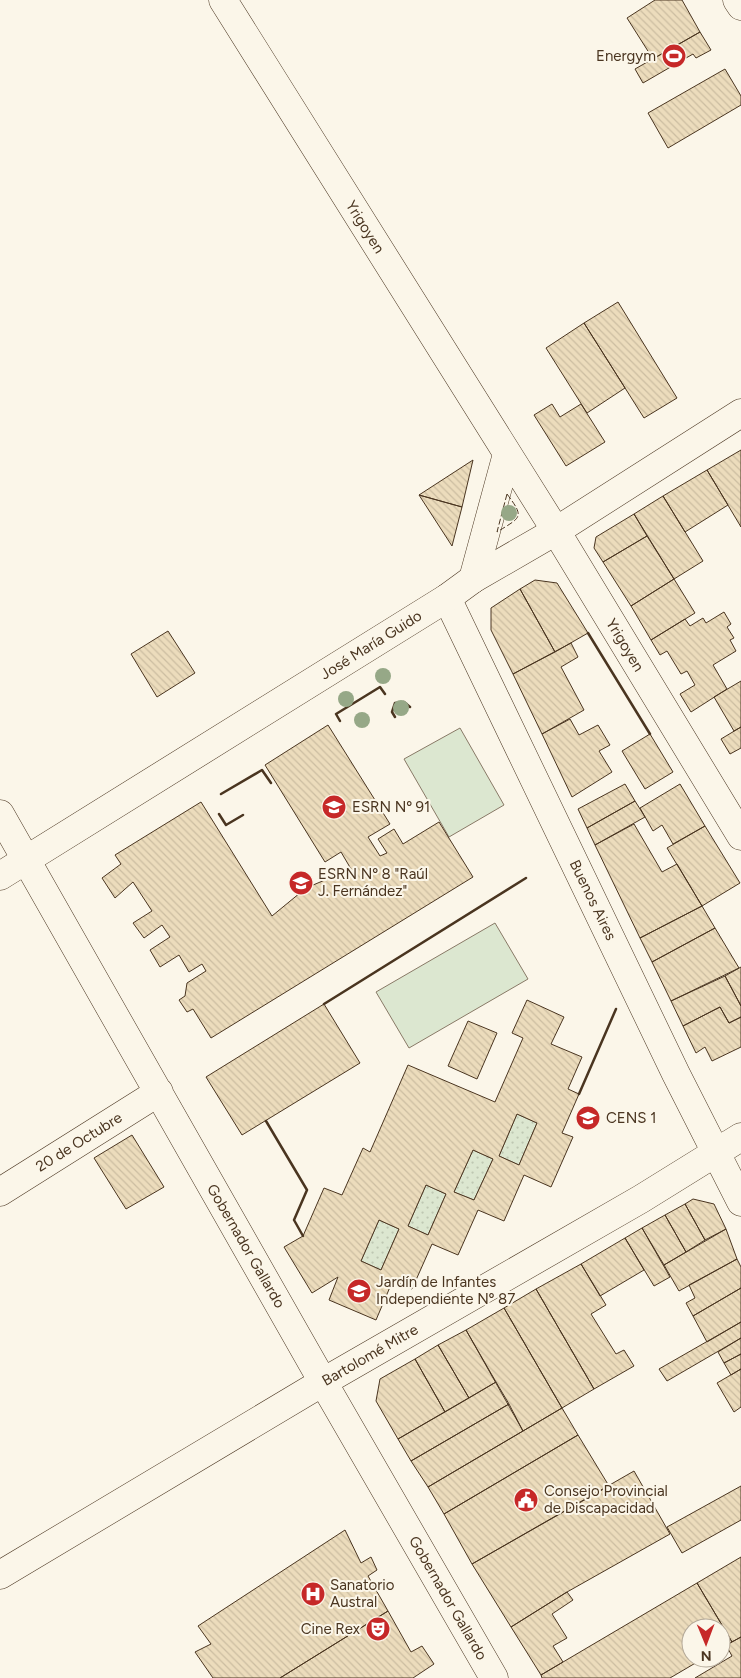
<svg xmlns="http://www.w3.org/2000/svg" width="741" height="1678" viewBox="0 0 741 1678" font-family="Figtree,sans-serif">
	<defs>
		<pattern id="park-dots" width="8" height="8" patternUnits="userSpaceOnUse" patternTransform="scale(1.25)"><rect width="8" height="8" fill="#dce7d0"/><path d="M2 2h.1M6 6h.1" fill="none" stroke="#bec7b2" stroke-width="1.8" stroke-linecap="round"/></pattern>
		<pattern id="building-back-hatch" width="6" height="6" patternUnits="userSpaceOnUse" patternTransform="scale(1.25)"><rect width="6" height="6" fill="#ecdcbc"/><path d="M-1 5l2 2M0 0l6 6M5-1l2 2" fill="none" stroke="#ccbda1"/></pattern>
	</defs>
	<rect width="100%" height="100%" fill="#fbf6e9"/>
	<!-- park -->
	<path fill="url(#park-dots)" stroke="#887966" d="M517 1114 537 1123 519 1165 499 1156Z
		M473 1150 493 1159 474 1200 454 1192Z
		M426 1185 446 1194 428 1235 408 1226Z
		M379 1220 399 1229 381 1270 361 1261Z"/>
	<!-- pitch -->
	<path fill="#dce7d0" stroke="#887966" d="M460 728 504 805 449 837 404 759Z
		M495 923 528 979 409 1048 376 992Z"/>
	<!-- building -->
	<path fill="url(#building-back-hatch)" stroke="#4a3520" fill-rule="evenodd" d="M655 0H682L700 32 653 59 627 18Z
		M700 32 711 50 696 58 693 54 643 83 635 69Z
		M725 69 741 96V105L668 148 648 113Z
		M618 302 677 398 644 418 584 323Z
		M584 323 625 388 587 413 546 348Z
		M552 404 560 417 581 404 605 442 566 466 534 415Z
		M741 450V527L707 470Z
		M473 460 462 507 419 495Z
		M707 470 728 505 685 532 663 496Z
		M419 495 462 507 452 546Z
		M663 496 703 561 674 579 634 514Z
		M634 514 647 536 603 562 594 548 596 537Z
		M647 536 674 579 631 606 603 562Z
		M674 579 695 613 651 640 631 606Z
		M535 580 557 583 588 633 555 652 520 589Z
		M520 589 555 652 513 674 491 630V608Z
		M724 612 731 624 727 627 734 638 730 640 736 651 713 665 727 689 691 712 680 694 695 685 687 671 681 674 667 651 660 655 651 640 685 619 690 626 703 618 706 623Z
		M168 631 195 673 157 697 131 654Z
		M571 643 578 657 561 667 584 710 542 734 513 674Z
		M741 681V727L734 731 714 697Z
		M570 719 579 735 598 725 610 745 599 751 612 772 572 797 542 734Z
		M328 725 390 824 368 837 380 856 387 853 378 839 394 829 403 844 439 822 473 877 211 1038 193 1009 187 1012 179 1000 185 996 187 983 206 971 202 964 189 972 179 955 160 967 150 950 170 937 162 925 144 938 133 923 152 911 133 882 115 898 102 878 121 864 115 855 201 802 272 916 306 888 351 869 341 852 325 862 265 765Z
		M741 727V748L730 754 721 739Z
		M650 734 673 772 645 789 622 751Z
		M625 784 635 801 587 828 578 809Z
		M680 784 705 826 673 844 662 825 653 831 640 808Z
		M635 801 645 817 595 845 587 828Z
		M634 824 662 872 677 864 702 906 640 938 595 845Z
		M705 826 740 883 702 906 667 848Z
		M702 906 715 928 652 962 640 938Z
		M715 928 739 968 671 1001 652 962Z
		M741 967V1006L725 976Z
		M725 976 741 1006V1017L729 1023 720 1007 683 1026 671 1001Z
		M527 1000 564 1017 551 1044 582 1057 568 1089 579 1094 562 1133 573 1137 551 1187 524 1175 504 1221 478 1210 458 1255 432 1244 412 1289 393 1280 376 1320 329 1300 338 1277 312 1293 284 1247 303 1236 324 1188 342 1195 363 1148 370 1152 408 1065 495 1102 523 1038 512 1033ZM517 1114 537 1123 519 1165 499 1156ZM473 1150 493 1159 474 1200 454 1192ZM426 1185 446 1194 428 1235 408 1226ZM379 1220 399 1229 381 1270 361 1261Z
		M324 1004 360 1063 242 1135 206 1077Z
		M720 1007 729 1023 741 1017V1047L712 1061 705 1047 696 1053 683 1026Z
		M468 1021 497 1033 477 1079 448 1066Z
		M132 1135 164 1187 126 1209 94 1158Z
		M693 1199 714 1204 726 1229 705 1240 685 1204Z
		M685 1204 705 1240 686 1252 665 1215Z
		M665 1215 686 1252 664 1265 642 1228Z
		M642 1228 670 1277 654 1286 625 1238Z
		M726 1229 737 1259 679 1291 664 1265Z
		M625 1238 644 1270 600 1296 581 1264Z
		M737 1259 741 1267V1288L693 1316 686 1303 695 1298 689 1285Z
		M581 1264 606 1305 591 1314 616 1354 624 1350 634 1366 594 1389 536 1289Z
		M741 1288V1322L707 1342 693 1316Z
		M536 1289 594 1389 562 1408 504 1308Z
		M504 1308 562 1408 523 1431 466 1330Z
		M741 1322V1338L667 1381 659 1369Z
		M466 1330 496 1382 469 1398 438 1345Z
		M741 1338V1354L724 1363 718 1352Z
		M438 1345 469 1398 445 1412 415 1359Z
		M741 1354V1369L731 1375 724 1363Z
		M415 1359 445 1412 398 1439 376 1401 380 1379Z
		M741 1369V1407L734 1412 717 1383Z
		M496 1382 509 1404 411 1461 398 1439Z
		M509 1404 523 1431 428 1487 411 1461Z
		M562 1408 578 1435 444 1514 428 1487Z
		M578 1435 609 1486 472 1564 444 1514Z
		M634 1471 670 1534 567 1592 511 1627 472 1564Z
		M741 1486V1520L682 1553 667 1527Z
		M345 1530 361 1563 371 1557 377 1570 368 1576 388 1611 280 1678H213L195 1652 211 1644 198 1626Z
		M741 1557V1637L732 1642 697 1583Z
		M697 1583 732 1642 721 1648V1628H691V1658H704L670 1678H542L541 1675Z
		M567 1592 573 1600 552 1614 567 1638 553 1646 563 1662 541 1675 511 1627Z
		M388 1611 411 1652 422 1646 434 1664 413 1678H280Z
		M741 1637V1678H695L732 1656 726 1645Z"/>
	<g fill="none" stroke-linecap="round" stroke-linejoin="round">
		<defs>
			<path id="minor" d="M223 0 556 531 741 836
				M473 579 507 454
				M447 598 676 1074 741 1202
				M0 814 323 1382 494 1678
				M0 1192 159 1092
				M0 1575 323 1382 641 1199 741 1137"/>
			<path id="major" d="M737 0 741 6
				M0 876 447 598 473 579 556 531 741 413"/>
		</defs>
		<!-- minor casing -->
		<use href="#minor" stroke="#4a3520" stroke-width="29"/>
		<!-- major casing -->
		<use href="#major" stroke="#4a3520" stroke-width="29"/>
		<!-- minor -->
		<use href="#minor" stroke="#fbf6e9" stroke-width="28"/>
		<!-- major -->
		<use href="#major" stroke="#fbf6e9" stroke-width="28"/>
		<!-- fence -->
		<path stroke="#4a3520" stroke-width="1" stroke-dasharray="6 2.5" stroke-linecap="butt" d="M507 494C525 518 521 517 497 532Z"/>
		<!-- wall -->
		<path stroke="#4a3520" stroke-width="2.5" d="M588 633 650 734
			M395 717 392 712 395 703 404 702 410 707
			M340 721 336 714 380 687 385 694
			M221 794 262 770 271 783
			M219 814 226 825 243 815
			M324 1004 526 878
			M579 1094 616 1009
			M266 1121 307 1190 294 1220 303 1236"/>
	</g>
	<!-- trees -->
	<g fill="#96a887">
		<circle cx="509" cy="513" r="8"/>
		<circle cx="383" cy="676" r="8"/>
		<circle cx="346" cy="699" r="8"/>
		<circle cx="401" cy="708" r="8"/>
		<circle cx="362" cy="720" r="8"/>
	</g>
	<!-- icons -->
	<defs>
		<symbol id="stadium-disc" viewBox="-11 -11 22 22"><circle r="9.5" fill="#c62828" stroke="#fbf6e9"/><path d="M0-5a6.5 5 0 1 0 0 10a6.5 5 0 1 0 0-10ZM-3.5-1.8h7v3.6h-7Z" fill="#fff"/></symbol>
		<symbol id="school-disc" viewBox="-11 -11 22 22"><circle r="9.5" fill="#c62828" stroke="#fbf6e9"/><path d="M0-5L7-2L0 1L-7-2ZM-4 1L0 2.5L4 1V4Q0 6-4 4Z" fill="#fff"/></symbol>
		<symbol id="civic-disc" viewBox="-11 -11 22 22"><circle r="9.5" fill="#c62828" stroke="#fbf6e9"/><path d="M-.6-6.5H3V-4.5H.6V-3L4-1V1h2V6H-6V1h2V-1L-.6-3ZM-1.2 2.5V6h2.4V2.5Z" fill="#fff"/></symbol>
		<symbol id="hospital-disc" viewBox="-11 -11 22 22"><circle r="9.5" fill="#c62828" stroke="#fbf6e9"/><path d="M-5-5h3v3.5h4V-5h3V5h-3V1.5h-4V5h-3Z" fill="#fff"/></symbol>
		<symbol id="theatre-disc" viewBox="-11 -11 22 22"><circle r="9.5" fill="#c62828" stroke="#fbf6e9"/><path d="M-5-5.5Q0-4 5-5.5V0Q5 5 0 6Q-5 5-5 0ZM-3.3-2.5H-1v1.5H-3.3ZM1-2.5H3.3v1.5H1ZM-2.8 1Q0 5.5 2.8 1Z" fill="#fff"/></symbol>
	</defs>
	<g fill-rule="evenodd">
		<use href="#stadium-disc" x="660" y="42" width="28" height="28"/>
		<use href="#school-disc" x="320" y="793" width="28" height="28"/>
		<use href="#school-disc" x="287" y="869" width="28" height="28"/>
		<use href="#school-disc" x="574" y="1104" width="28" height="28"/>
		<use href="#school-disc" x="345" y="1277" width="28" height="28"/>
		<use href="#civic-disc" x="512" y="1486" width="28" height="28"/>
		<use href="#hospital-disc" x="299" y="1580" width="28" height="28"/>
		<use href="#theatre-disc" x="364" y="1615" width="28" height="28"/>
	</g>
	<g text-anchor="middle" stroke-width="4" stroke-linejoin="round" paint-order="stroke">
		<!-- poi labels -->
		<g font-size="15" fill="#4a3520" stroke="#fbf6e9" text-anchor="start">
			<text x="656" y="61" text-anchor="end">Energym</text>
			<text x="352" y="812">ESRN Nº 91</text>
			<text x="318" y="879">ESRN Nº 8 "Raúl<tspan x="318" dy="17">J. Fernández"</tspan></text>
			<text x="606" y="1123">CENS 1</text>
			<text x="376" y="1287">Jardín de Infantes<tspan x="376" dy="17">Independiente Nº 87</tspan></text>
			<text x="544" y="1496">Consejo Provincial<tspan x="544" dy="17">de Discapacidad</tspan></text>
			<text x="330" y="1590">Sanatorio<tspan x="330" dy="17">Austral</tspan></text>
			<text x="360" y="1634" text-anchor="end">Cine Rex</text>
		</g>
		<!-- street labels -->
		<g font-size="15" fill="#4a3520" stroke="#fbf6e9">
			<text transform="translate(365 227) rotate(58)" y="5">Yrigoyen</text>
			<text transform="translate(371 645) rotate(-32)" y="5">José María Guido</text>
			<text transform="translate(625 645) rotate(59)" y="5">Yrigoyen</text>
			<text transform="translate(593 900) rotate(64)" y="5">Buenos Aires</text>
			<text transform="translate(79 1142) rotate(-32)" y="5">20 de Octubre</text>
			<text transform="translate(246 1246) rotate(60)" y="5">Gobernador Gallardo</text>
			<text transform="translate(370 1355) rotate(-30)" y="5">Bartolomé Mitre</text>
			<text transform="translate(448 1598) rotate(60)" y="5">Gobernador Gallardo</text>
		</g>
	</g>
	<!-- north arrow -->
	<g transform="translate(706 1643) rotate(179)"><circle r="24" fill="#fbf6e9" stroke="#b4a999"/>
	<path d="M0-4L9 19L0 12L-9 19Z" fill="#c62828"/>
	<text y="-8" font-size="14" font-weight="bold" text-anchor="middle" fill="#4a3520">N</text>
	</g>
</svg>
